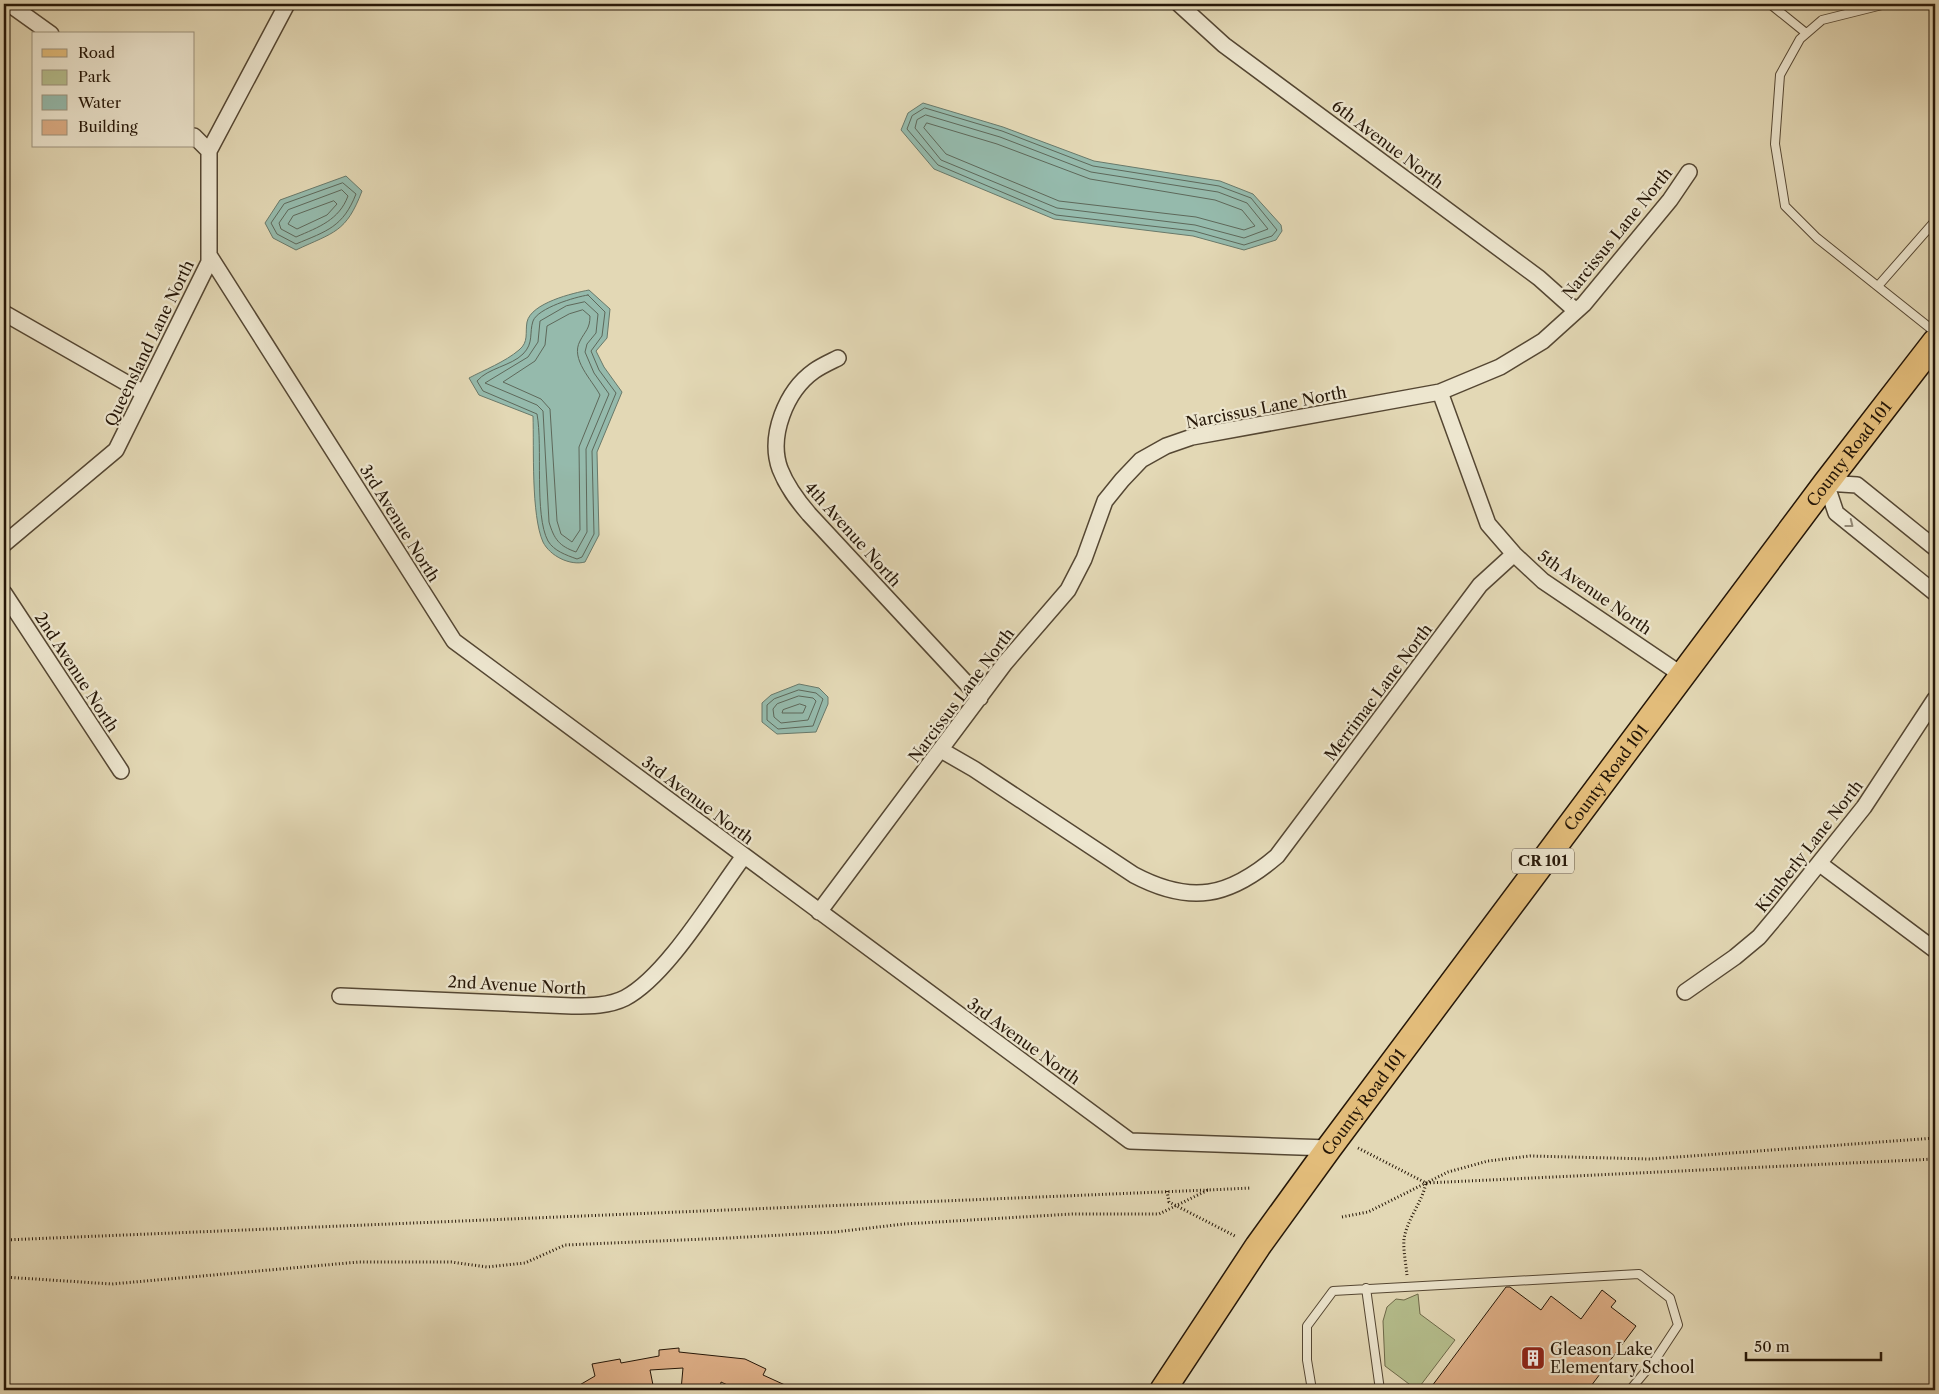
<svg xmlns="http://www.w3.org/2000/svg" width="1939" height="1394" viewBox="0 0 1939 1394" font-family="'Libre Caslon Text',serif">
	<rect width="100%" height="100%" fill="#e3d8b5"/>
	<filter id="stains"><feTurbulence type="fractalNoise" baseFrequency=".004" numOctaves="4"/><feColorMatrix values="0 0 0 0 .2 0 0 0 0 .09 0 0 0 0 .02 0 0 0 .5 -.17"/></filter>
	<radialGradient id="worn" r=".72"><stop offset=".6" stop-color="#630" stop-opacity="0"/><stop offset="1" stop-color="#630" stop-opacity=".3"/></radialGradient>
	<!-- green -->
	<path fill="#b5be8d" stroke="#6e6a4a" d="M1418 1294 1420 1314 1455 1340 1417 1390 1385 1366 1383 1321 1387 1307 1396 1299 1404 1300Z"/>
	<!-- water -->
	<path fill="#95baac" stroke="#69796a" d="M923 103 1003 127 1094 161 1220 181 1253 194 1281 225 1282 231 1276 240 1244 250 1193 236 1054 219 934 169 901 130 908 113Z
		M346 176 362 191C346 233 334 232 296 250L273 238 265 223 280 200Z
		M589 290 610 309 607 338 596 351 604 367 622 392 597 452 599 535 585 562C570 566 550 556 543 542 531 515 534 448 533 416L479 395 469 378C484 370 505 362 519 350 529 342 525 333 527 322 531 303 573 293 589 290Z
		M799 684 819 688 828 697V704L816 732 777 734 762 722V703L771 695Z"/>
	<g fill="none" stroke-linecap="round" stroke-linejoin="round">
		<!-- shore -->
		<path stroke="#5e685a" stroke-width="1" d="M925 108 1002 131 1093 166 1219 186 1251 198 1277 230 1272 236 1244 245 1194 231 1056 215 938 165 907 129 912 116Z
			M926 115 1000 137 1091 172 1218 192 1247 203 1268 229 1244 238 1195 225 1057 208 941 160 915 128 917 120Z
			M927 123 997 144 1090 179 1215 200 1242 210 1255 226 1244 230 1196 217 1059 201 946 154 924 128Z
			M343 183 356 194C343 227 327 231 296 244L277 234 271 223 284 204Z
			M342 190 348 196C339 220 319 227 296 237L281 229 279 223 288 210Z
			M334 201 337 204 327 215 297 229 288 224 293 216Z
			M588 295 605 312 602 336 591 351 599 370 616 393 592 451 594 534 582 557 577 559C566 555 554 551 548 541 534 515 543 446 537 414L483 391 477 381C488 368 511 366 523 354 534 343 529 333 533 321 538 308 575 297 588 295Z
			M585 302 598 314 596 333 587 344 585 352 594 373 609 394 586 449 587 532 576 552C559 546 554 539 549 522L543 411 537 405 485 383 528 357 538 342 540 321 566 306Z
			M583 310 590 316C590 329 585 331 580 341 570 359 592 380 600 395L579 447 580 530 572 542 561 534 557 521 550 409 541 399 503 382 535 361 545 345 547 326 569 314Z
			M799 690 816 693 823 699 813 726 778 729 767 720V705L774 699Z
			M799 696 813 698 816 701 808 720 781 723 774 717 773 709 777 704Z
			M800 704 806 706 803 713H782L783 710Z"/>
	</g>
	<!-- building -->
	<path fill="#ddae86" stroke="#261708" d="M1506 1287H1510L1541 1310 1551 1296 1581 1319 1602 1290 1616 1301 1611 1307 1636 1326 1588 1390H1429Z
		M679 1348V1352L745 1359 766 1369 763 1375 796 1390H738L721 1382 720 1390H681L683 1368 650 1370 654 1390H571L595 1376 592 1364 620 1359 621 1363 659 1356V1350Z"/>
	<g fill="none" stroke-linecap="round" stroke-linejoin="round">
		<defs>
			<path id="lane" d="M1770 4 1806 33
				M1886 4 1822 20 1800 39 1780 75 1775 144 1785 206 1817 238 1935 332
				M1933 4 1935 5
				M1878 286 1935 221
				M1366 1288 1380 1390
				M1312 1390 1307 1360V1326L1333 1291 1639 1274 1670 1298 1678 1325 1655 1360 1630 1390"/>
			<path id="street" d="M9 4 51 34
				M1179 4 1224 45 1539 278 1576 311
				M194 136 209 151
				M209 255 454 641 1130 1141 1329 1148
				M4 313 144 393
				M838 358C830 362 821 366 814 371 786 391 768 436 780 469 787 487 797 500 809 514L980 698
				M1440 392 1488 524 1514 554 1543 581 1682 675
				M4 544 116 450 209 262V151L287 4
				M1935 548 1857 485 1826 483 1836 513 1935 593
				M4 593 121 771
				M941 750 974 769 1134 875C1191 905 1229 897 1277 856L1480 585 1514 554
				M1820 864 1935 950
				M819 912 1005 663 1068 590 1084 559 1105 501 1122 480 1141 460 1166 446 1192 437 1440 392 1500 367 1543 341 1584 304 1670 200 1689 172
				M1685 992 1735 957 1759 937 1780 912 1864 807 1935 699
				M340 996 572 1006C590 1006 609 1006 625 998 667 976 714 896 744 856"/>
			<g id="primary">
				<path id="s1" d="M1163 1390 1258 1246 1329 1148 1826 483 1935 342"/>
			</g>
		</defs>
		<!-- lane casing -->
		<use href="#lane" stroke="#554733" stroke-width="10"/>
		<!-- street casing -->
		<use href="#street" stroke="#554733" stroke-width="18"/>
		<!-- primary casing -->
		<use href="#primary" stroke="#261708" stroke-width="28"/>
		<!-- path -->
		<path stroke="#261708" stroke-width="3" stroke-dasharray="1 2.5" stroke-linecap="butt" d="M1358 1148 1426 1183 1935 1159
			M1167 1191 1169 1202 1235 1236
			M1342 1217 1368 1212 1448 1172 1488 1161 1530 1156 1650 1159 1935 1138
			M4 1240 1208 1190
			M1407 1275C1406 1264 1403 1250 1404 1239 1407 1219 1422 1203 1426 1183
			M4 1277 112 1284 359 1262H451L487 1267 525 1263 565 1245 729 1238 835 1232 904 1224 1072 1214H1159L1208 1190 1251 1188"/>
		<!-- lane -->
		<use href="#lane" stroke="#ede6cf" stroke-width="8"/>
		<!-- street -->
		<use href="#street" stroke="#ede6cf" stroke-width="15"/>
		<!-- primary -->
		<use href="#primary" stroke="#e2bc7a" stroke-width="25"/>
	</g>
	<!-- one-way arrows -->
	<defs><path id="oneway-chevron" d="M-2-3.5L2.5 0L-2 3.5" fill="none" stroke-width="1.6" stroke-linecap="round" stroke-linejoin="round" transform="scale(1.25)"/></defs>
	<use stroke="#938975" href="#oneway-chevron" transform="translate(1850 524) rotate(38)"/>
	<!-- icons -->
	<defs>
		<symbol id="building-square" viewBox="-11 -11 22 22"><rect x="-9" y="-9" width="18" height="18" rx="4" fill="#8f2418" stroke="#ede6cf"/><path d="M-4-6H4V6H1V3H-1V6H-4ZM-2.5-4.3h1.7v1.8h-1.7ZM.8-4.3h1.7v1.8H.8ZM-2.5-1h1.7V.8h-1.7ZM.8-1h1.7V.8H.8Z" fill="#fff"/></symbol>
	</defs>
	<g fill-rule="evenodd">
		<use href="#building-square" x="1519" y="1344" width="28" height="28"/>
	</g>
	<g text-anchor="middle" stroke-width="4.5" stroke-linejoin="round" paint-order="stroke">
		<!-- shield labels -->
		<rect fill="#ede6cf" stroke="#625544" stroke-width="1" x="1512" y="848.5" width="62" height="25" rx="4"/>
		<g font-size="15" font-weight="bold" fill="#261708">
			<text x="1543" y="866">CR 101</text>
		</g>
		<!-- street labels -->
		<g font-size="16" fill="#261708" stroke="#ede6cf">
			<text transform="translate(1388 144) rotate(37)" y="6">6th Avenue North</text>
			<text transform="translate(1617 233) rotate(-51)" y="6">Narcissus Lane North</text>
			<text transform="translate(149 343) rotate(-64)" y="6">Queensland Lane North</text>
			<text transform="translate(1266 407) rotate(-11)" y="6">Narcissus Lane North</text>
			<text dy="6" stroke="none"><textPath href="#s1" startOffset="1161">County Road 101</textPath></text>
			<text transform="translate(400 523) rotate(58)" y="6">3rd Avenue North</text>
			<text transform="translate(853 534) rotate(48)" y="6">4th Avenue North</text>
			<text transform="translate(1595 592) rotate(35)" y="6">5th Avenue North</text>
			<text transform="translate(77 672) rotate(57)" y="6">2nd Avenue North</text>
			<text transform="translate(1378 692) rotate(-53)" y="6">Merrimac Lane North</text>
			<text transform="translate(961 695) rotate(-53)" y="6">Narcissus Lane North</text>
			<text dy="6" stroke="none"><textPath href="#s1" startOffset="756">County Road 101</textPath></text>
			<text transform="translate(698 800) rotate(37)" y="6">3rd Avenue North</text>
			<text transform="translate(1809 846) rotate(-52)" y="6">Kimberly Lane North</text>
			<text transform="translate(517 985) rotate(3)" y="6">2nd Avenue North</text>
			<text transform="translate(1024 1041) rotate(36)" y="6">3rd Avenue North</text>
			<text dy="6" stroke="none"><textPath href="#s1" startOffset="351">County Road 101</textPath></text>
		</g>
		<!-- poi labels -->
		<g font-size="16" fill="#261708" stroke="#ede6cf" text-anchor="start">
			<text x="1550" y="1355">Gleason Lake<tspan x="1550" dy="18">Elementary School</tspan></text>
		</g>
	</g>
	<!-- margin -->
	<rect width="1939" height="1394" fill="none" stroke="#e3d8b5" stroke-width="20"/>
	<rect x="5" y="5" width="1929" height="1384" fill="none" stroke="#261708" stroke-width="2.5"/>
	<rect x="10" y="10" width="1919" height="1374" fill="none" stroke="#261708"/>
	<!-- legend -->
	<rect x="32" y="32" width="162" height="115" fill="#ede6cf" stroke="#9d937f"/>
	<rect x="42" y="49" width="25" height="8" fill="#e2bc7a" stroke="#9d937f"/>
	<text x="78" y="58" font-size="15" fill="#261708">Road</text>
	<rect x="42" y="70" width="25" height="15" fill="#b5be8d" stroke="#9d937f"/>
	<text x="78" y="82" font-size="15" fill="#261708">Park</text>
	<rect x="42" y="95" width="25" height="15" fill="#95baac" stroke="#9d937f"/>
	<text x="78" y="108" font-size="15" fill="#261708">Water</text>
	<rect x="42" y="120" width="25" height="15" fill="#ddae86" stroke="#9d937f"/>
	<text x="78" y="132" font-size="15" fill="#261708">Building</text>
	<!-- scale -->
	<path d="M1746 1352v8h135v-8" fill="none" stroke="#261708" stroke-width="2.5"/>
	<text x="1754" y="1352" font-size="15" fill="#261708" stroke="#ede6cf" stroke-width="4" paint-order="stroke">50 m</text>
	<rect width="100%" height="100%" filter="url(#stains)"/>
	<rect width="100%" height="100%" fill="url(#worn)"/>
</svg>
